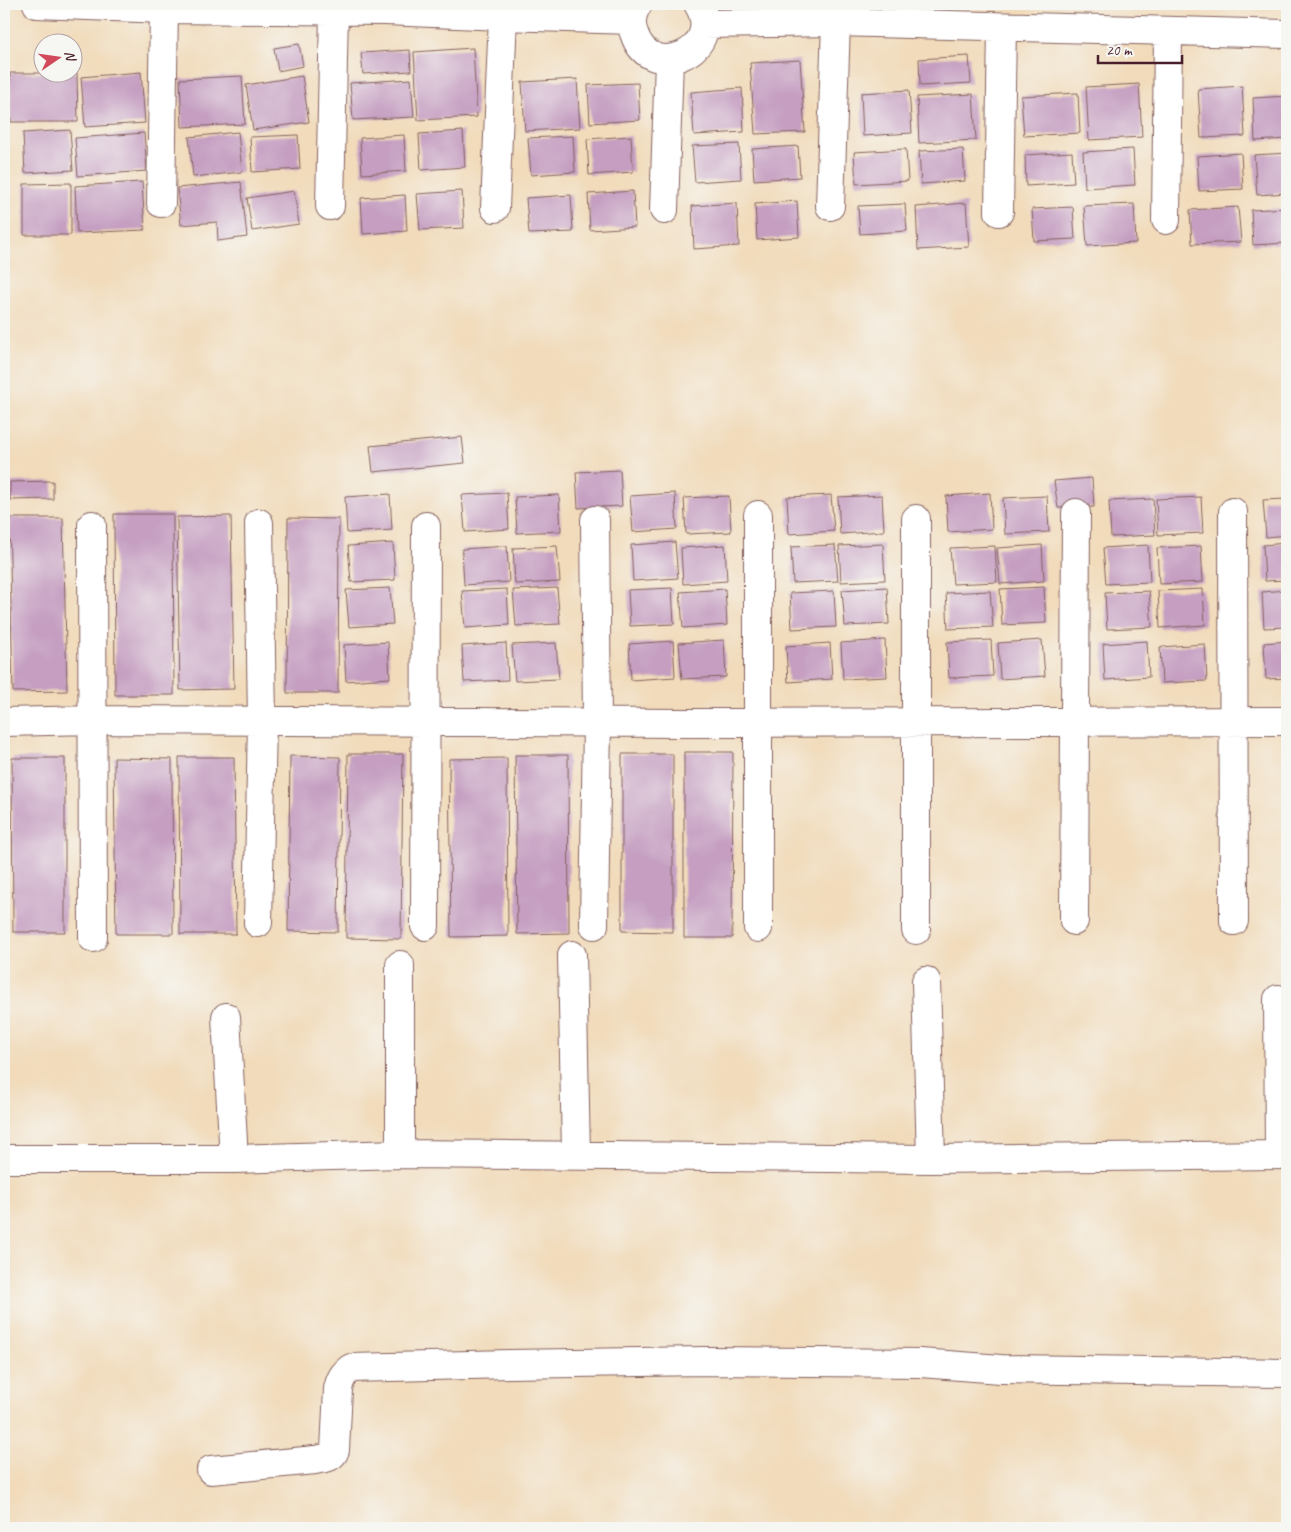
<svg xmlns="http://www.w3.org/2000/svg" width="1291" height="1532" viewBox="0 0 1291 1532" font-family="Caveat,sans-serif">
	<rect width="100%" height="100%" fill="#f6f6f2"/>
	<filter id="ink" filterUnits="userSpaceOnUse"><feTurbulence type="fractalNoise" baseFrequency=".02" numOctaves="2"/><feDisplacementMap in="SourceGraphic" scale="10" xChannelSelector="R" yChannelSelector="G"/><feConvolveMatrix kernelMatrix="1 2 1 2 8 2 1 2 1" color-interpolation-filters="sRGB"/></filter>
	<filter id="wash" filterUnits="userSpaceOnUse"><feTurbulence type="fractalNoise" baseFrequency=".0096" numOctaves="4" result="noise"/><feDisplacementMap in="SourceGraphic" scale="20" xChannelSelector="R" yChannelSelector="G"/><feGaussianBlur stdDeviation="1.12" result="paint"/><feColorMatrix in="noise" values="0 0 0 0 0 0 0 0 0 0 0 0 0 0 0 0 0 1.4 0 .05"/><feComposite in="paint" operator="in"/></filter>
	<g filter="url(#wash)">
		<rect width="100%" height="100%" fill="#f1dbbb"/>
		<g id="blocks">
			<!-- building -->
			<path fill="#c59ec1" d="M1176 4H1219L1220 5 1176 8Z
				M299 44 303 66 278 71 274 48Z
				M473 48 477 117 418 120 414 52Z
				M410 50 411 71 363 74 361 53Z
				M969 56 971 83 920 86 919 59Z
				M800 60 805 132 755 134 750 63Z
				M141 72 145 123 85 127 81 77Z
				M10 73H77L78 122H11Z
				M242 76 245 124 182 127 180 79Z
				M302 76 309 122 253 130 246 85Z
				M411 79 414 117 353 120 350 83Z
				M577 79 580 128 525 131 522 82Z
				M638 83 640 120 590 123 588 85Z
				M1139 84 1142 137 1089 140 1086 87Z
				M1242 86 1245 136 1201 138 1198 89Z
				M742 88 744 132 694 135 691 92Z
				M909 90 912 133 863 136 861 93Z
				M1078 93 1080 133 1024 136 1021 96Z
				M973 94 976 140 919 143 917 97Z
				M1287 96V139L1255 141 1253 98Z
				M70 130 73 170 25 173 23 133Z
				M463 131 465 167 421 170 419 134Z
				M238 132 242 172 193 177 189 137Z
				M144 133 147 171 78 176 75 138Z
				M298 135 300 169 252 172 250 137Z
				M404 135 406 171 362 174 360 138Z
				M573 136 575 172 531 175 528 138Z
				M631 136 633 172 589 175 587 139Z
				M739 144 741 179 695 182 692 146Z
				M798 146 800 177 754 180 752 149Z
				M906 149 908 181 856 184 854 152Z
				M963 149 965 181 921 184 919 151Z
				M1133 149 1135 185 1085 188 1083 152Z
				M1072 152 1074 183 1026 186 1025 155Z
				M1241 153 1243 189 1199 191 1197 156Z
				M1287 153V193L1257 195 1254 155Z
				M142 182 145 230 77 233 75 186Z
				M241 182 247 237 218 241 217 222 181 225 177 188Z
				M71 183V235H24V184Z
				M294 191 299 224 252 231 247 198Z
				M462 191 464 228 420 230 417 194Z
				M633 191 635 227 590 230 588 194Z
				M405 195 407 231 363 234 361 198Z
				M571 195 573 232 529 234 526 198Z
				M797 201 799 237 757 240 755 204Z
				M737 203 739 246 694 249 692 206Z
				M966 203 969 247 918 250 916 207Z
				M905 204 907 231 860 234 858 206Z
				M1134 204 1136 243 1087 246 1084 206Z
				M1073 207 1075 239 1034 241 1032 209Z
				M1238 207 1241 242 1192 244 1190 210Z
				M1287 208V243L1253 245 1251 210Z
				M462 437 465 463 373 472 370 446Z
				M620 470 622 506 578 508 576 472Z
				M1092 478 1094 507 1058 508 1054 481Z
				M53 481V499L10 500V482Z
				M507 493 509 529 465 532 462 495Z
				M675 493 677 529 633 532 630 496Z
				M990 493 992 529 948 532 946 496Z
				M390 494 392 530 347 533 345 497Z
				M559 495 561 531 517 533 515 497Z
				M831 495 834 531 789 534 787 497Z
				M882 495 884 531 840 534 838 497Z
				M729 496 731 532 686 534 684 498Z
				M1047 496 1049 532 1005 534 1003 498Z
				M1201 497 1203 533 1158 535 1156 499Z
				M1153 499 1155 535 1111 537 1109 501Z
				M1287 499V535L1266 537 1263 500Z
				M114 514H173L174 695H115Z
				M231 516 234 689 180 690 177 517Z
				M9 518H63L67 691 13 692Z
				M288 518 339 519 338 693H287Z
				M675 542 678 578 633 581 631 545Z
				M393 543 395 580 351 582 348 546Z
				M1287 543V580L1265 581 1263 545Z
				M883 544 885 580 841 582 839 546Z
				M725 545 727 581 683 584 681 548Z
				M835 545 838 581 793 583 791 547Z
				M1042 545 1044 581 1000 584 997 548Z
				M1148 545 1150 582 1106 584 1103 548Z
				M507 546 509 582 464 585 462 549Z
				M557 546 560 582 515 584 513 548Z
				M995 546 997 582 953 584 950 548Z
				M1201 546 1203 582 1159 584 1157 548Z
				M887 587 889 624 845 626 842 590Z
				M1044 587 1046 623 1002 625 1000 589Z
				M390 588 393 624 349 627 346 590Z
				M557 588 560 624 516 626 513 590Z
				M672 588 674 624 630 626 628 590Z
				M507 589 509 625 465 628 462 591Z
				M725 589 727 625 683 628 680 592Z
				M1203 589 1205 625 1160 628 1158 591Z
				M1287 590V627L1264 628 1262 592Z
				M834 591 836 627 792 629 790 593Z
				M990 591 993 627 948 629 946 593Z
				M1149 591 1152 627 1107 629 1105 593Z
				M724 640 726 677 682 679 679 643Z
				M885 640 887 677 843 679 841 643Z
				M991 640 993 676 949 678 947 642Z
				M1042 640 1045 676 1000 679 998 643Z
				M673 641 675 677 631 680 629 644Z
				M1147 641 1149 677 1105 680 1103 644Z
				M1287 641V678L1266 679 1264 643Z
				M388 642 390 678 346 681 344 645Z
				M506 643 508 680 464 682 462 646Z
				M556 643 559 679 515 681 512 645Z
				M830 643 832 679 788 682 786 646Z
				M1205 644 1207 681 1162 683 1160 647Z
				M684 752H733L732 938H684Z
				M348 754H403L401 939 346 938Z
				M622 754H673V932L622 931Z
				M515 755H568L569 933 517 934Z
				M290 756 340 757 338 932 288 931Z
				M179 757H234L236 934H180Z
				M12 758H65V932H13Z
				M114 758 172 759 173 934H116Z
				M507 758 508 936 451 937 449 759Z"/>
		</g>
	</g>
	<g filter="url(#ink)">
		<use href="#blocks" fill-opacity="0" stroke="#84615d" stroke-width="1"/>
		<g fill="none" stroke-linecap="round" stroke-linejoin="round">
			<defs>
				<path id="minor" d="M37 4 164 9 386 11 503 16 632 20
					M638 4C632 12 630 24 634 33 650 85 727 50 698 4
					M705 24 836 22 1287 34
					M161 203 164 9
					M330 206 334 10
					M830 206 836 22
					M495 208 503 16
					M664 210 669 60
					M999 212 1002 27
					M1166 220 1168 32
					M1233 512 1234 921
					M916 519V930
					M92 525 93 938
					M4 722 92 720 688 723 1287 721
					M1074 921 1076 513
					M258 923 262 721 259 523
					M594 925 597 722 595 520
					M425 926 426 526
					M758 928V515
					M572 955 576 1155
					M926 981 931 1159
					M1278 999 1279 1155
					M226 1017 234 1159
					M400 1154V965
					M4 1159H234L400 1154 931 1159 1287 1155
					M211 1470 315 1460C323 1458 332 1459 335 1450L338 1389C340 1379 343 1374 351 1368L509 1364 705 1361 920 1363 1001 1369 1287 1373"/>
			</defs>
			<!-- minor casing -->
			<use href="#minor" stroke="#84615d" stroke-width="30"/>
			<!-- minor -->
			<use href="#minor" stroke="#fff" stroke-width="28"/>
		</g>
	</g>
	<!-- margin -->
	<rect width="1291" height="1532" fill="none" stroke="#f6f6f2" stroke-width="20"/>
	<!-- north arrow -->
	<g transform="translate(58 58) rotate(77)"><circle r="24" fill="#f6f6f2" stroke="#b1a0a2"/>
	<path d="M0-4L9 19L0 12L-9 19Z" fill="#d1495b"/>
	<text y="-8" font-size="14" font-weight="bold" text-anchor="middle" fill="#4a1f2b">N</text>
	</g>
	<!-- scale -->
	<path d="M1098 55v8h84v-8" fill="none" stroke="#4a1f2b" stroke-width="2.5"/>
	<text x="1106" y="55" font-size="15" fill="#4a1f2b" stroke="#f6f6f2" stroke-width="4" paint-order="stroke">20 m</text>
</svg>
